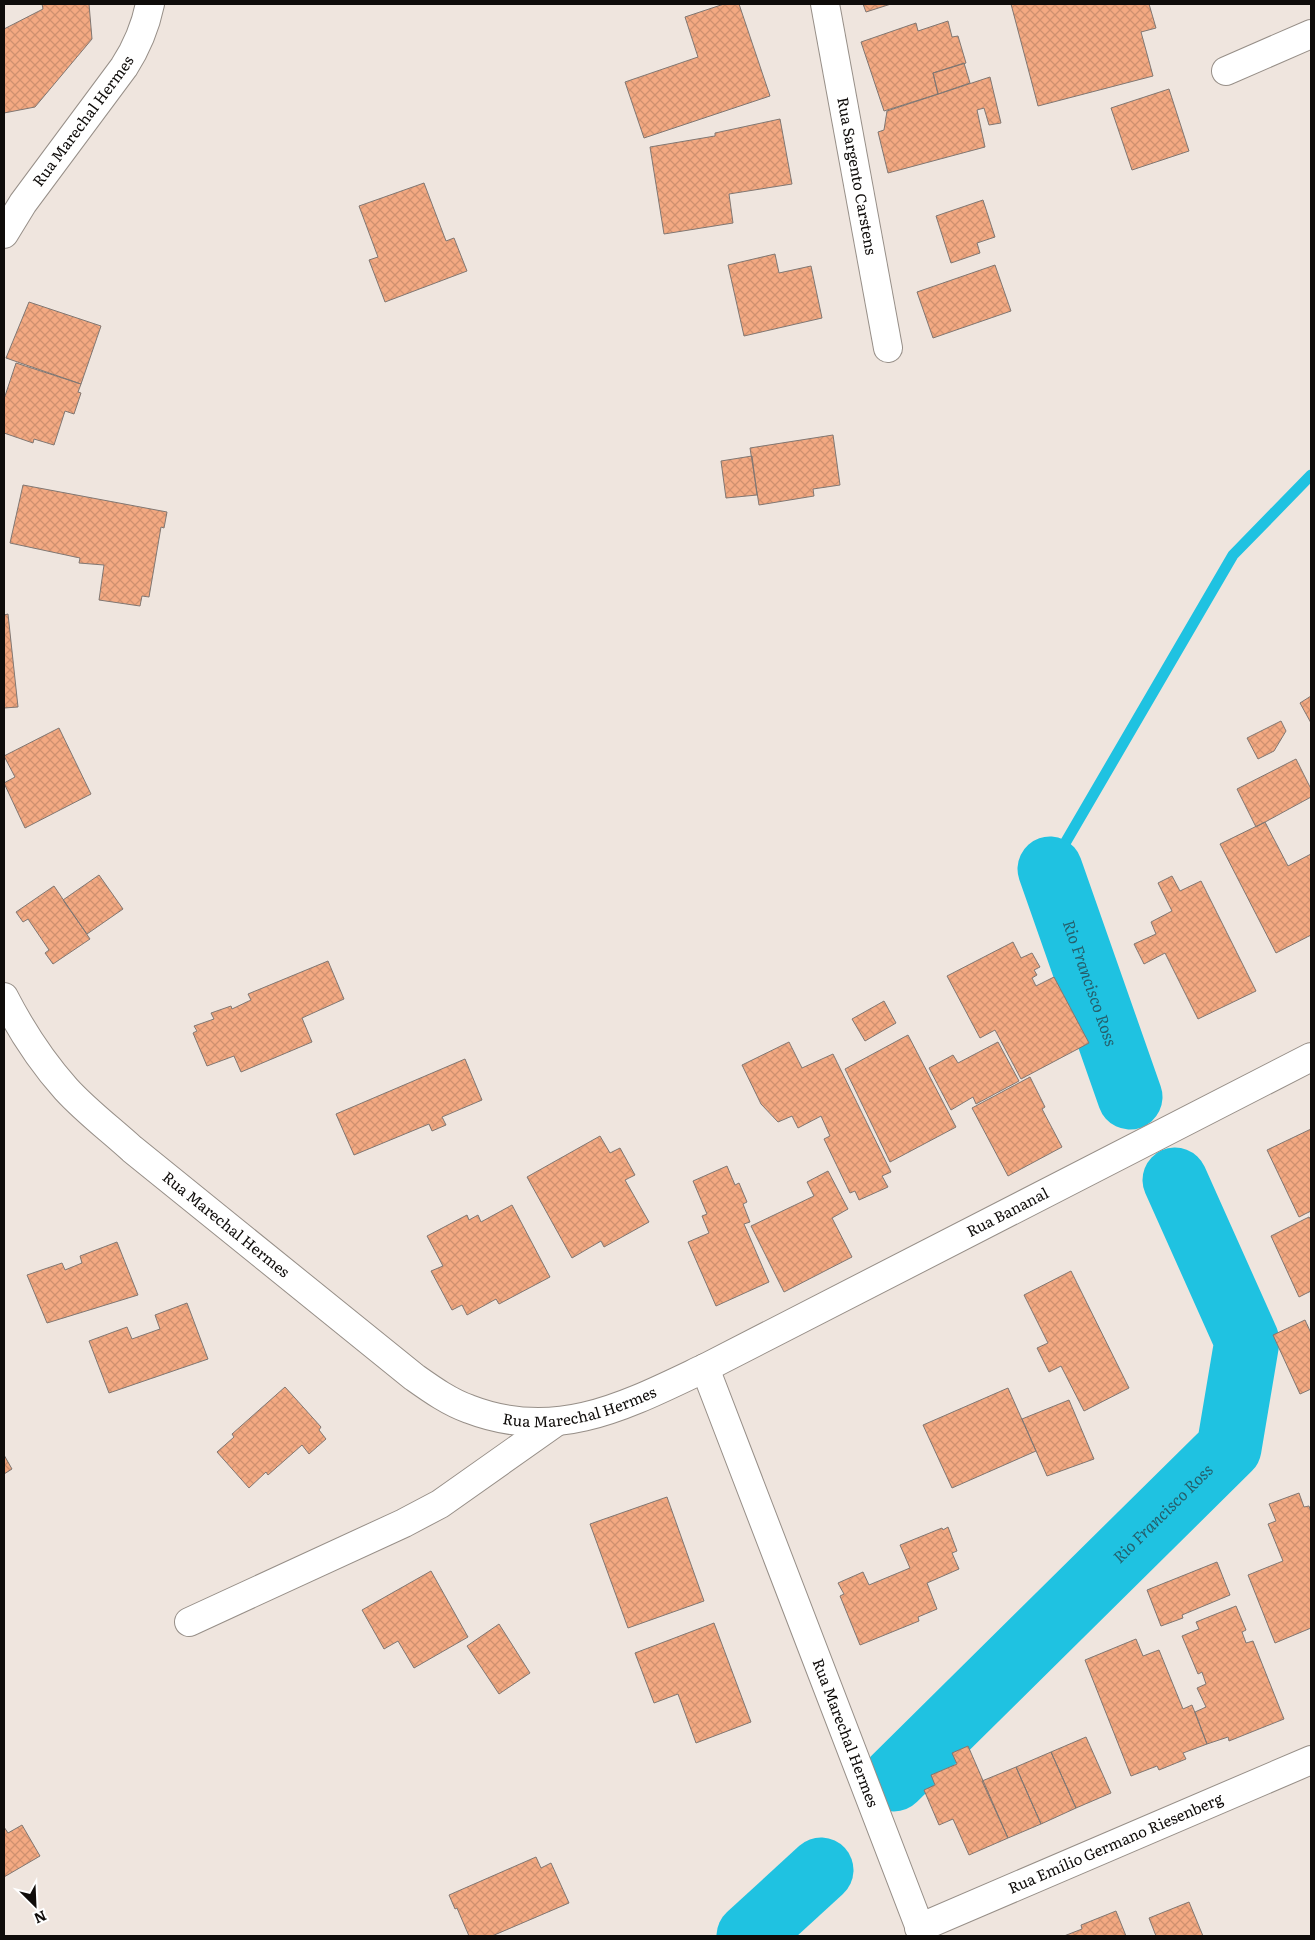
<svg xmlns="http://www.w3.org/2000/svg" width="1315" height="1940" viewBox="0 0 1315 1940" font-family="Literata,serif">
	<defs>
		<pattern id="building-cross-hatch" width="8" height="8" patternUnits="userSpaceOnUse" patternTransform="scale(1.25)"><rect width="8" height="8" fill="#f3a982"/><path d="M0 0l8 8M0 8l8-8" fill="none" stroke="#cf906f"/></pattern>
	</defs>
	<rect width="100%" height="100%" fill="#efe5de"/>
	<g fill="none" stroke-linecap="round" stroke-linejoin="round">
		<!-- stream -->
		<path stroke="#1fc2e1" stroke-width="11" d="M1050 869 1233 555 1311 475"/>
		<!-- river -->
		<g stroke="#1fc2e1" stroke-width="65">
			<path id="s1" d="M1050 869 1130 1097"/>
			<path id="s2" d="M894 1779 1229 1448 1247 1341 1175 1180"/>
			<path d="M749 1936 821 1870"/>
		</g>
	</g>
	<!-- building -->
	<path fill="url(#building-cross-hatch)" stroke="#817772" d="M42 4H89L92 39 35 107 4 113V29L43 9Z
		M724 4H739L770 96 644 138 625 82 698 57 685 17Z
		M863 4H891L866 12Z
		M1011 4H1149L1156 28 1141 32 1153 76 1038 106Z
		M948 21 952 37 958 36 966 63 933 73 938 94 884 111 861 42 916 23 918 31Z
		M964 63 970 83 938 94 933 73Z
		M990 77 1001 123 989 125 984 108 977 110 985 147 888 173 878 132 884 130 887 111Z
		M1169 89 1189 151 1132 170 1111 108Z
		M780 119 792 184 729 194 733 223 664 234 650 147 715 136V133Z
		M424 183 446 241 454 238 467 271 385 302 369 260 378 257 359 206Z
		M983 200 995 237 977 243 980 253 951 263 936 216Z
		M775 254 779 273 811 266 822 318 744 336 728 265Z
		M995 265 1011 311 933 338 917 292Z
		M29 302 101 326 81 384 6 358Z
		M16 363 81 384 78 392 81 393 74 414 65 411 54 445 34 439 33 443 4 433V399Z
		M833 435 840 485 813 489 814 496 759 505 750 448Z
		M752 456 757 495 726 498 721 461Z
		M23 485 167 512 164 528 161 527 149 597 142 596 140 606 99 600 104 565 79 563 80 558 10 543Z
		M8 614 18 707 4 708V615Z
		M1311 696V723L1300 703Z
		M1281 721 1286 731 1274 751 1258 759 1247 738Z
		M59 728 91 794 25 828 4 783 15 777 4 756Z
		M1296 759 1311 789V797L1256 827 1237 789Z
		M1265 822 1288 866 1311 854V935L1276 953 1220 844Z
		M99 875 123 909 87 934 63 900Z
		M1172 876 1180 891 1201 881 1256 991 1198 1019 1165 953 1144 964 1134 944 1156 934 1151 922 1172 911 1158 883Z
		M54 886 90 939 53 964 45 953 49 950 28 919 23 922 16 912Z
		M1013 942 1021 958 1032 953 1040 967 1034 970 1037 975 1032 978 1036 986 1054 977 1089 1043 1021 1079 995 1030 980 1038 947 976Z
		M328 961 344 999 302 1018 312 1042 241 1072 234 1056 207 1066 193 1033 197 1031 194 1026 214 1019 211 1013 231 1006 232 1009 251 1000 248 994Z
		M884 1001 896 1023 865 1041 852 1019Z
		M908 1035 956 1127 890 1162 845 1069Z
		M789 1042 802 1068 833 1054 891 1172 882 1176 888 1187 859 1200 855 1191 850 1193 824 1139 830 1136 821 1116 798 1128 792 1116 778 1122 761 1104 742 1065Z
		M998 1042 1019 1081 976 1104 973 1097 951 1110 929 1068 953 1055 958 1063Z
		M465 1059 482 1100 442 1117 446 1125 432 1131 429 1124 354 1155 336 1114Z
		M1030 1077 1045 1107 1042 1109 1062 1147 1008 1176 972 1108Z
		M1311 1129V1211L1299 1217 1267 1150Z
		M600 1136 610 1153 620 1148 635 1175 625 1180 649 1222 604 1247 601 1241 572 1258 527 1177Z
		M727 1166 735 1185 739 1183 747 1202 743 1204 750 1222 744 1224 769 1282 716 1306 688 1242 709 1233 702 1216 707 1214 693 1181Z
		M828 1171 848 1209 832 1218 852 1257 784 1292 751 1226 814 1196 807 1182Z
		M512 1205 550 1277 499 1304 496 1299 467 1315 462 1305 452 1310 431 1271 443 1266 427 1236 467 1215 469 1220 478 1215 481 1222Z
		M1309 1217 1311 1220V1291L1299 1297 1271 1236Z
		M117 1242 138 1295 47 1323 27 1275 62 1263 65 1270 82 1263 80 1256Z
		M1071 1271 1129 1388 1084 1411 1061 1366 1049 1372 1037 1348 1048 1343 1024 1295Z
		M187 1303 208 1359 109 1393 89 1341 127 1327 132 1339 160 1329 155 1315Z
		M1305 1320 1311 1333V1389L1300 1394 1273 1335Z
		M285 1387 321 1427 319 1430 326 1439 309 1454 302 1445 268 1475 266 1472 249 1488 217 1452 234 1437 232 1434Z
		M1008 1388 1036 1451 952 1488 923 1425Z
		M1069 1400 1094 1459 1047 1476 1022 1419Z
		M4 1455 12 1469 4 1474Z
		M1299 1493 1304 1507 1309 1506 1311 1512V1628L1275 1643 1248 1575 1283 1561 1268 1524 1276 1521 1269 1504Z
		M667 1497 704 1601 628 1628 590 1524Z
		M948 1527 957 1551 952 1553 959 1569 927 1583 937 1609 918 1617 919 1621 860 1645 840 1596 844 1594 838 1583 863 1572 869 1585 910 1568 900 1545 942 1528 943 1530Z
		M1217 1562 1230 1595 1182 1615 1183 1618 1161 1626 1147 1590Z
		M431 1571 468 1637 414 1668 398 1641 384 1649 362 1610Z
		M1236 1606 1246 1630 1242 1632 1246 1643 1253 1641 1284 1719 1229 1741 1228 1737 1207 1744 1195 1712 1206 1707 1197 1688 1206 1684 1202 1672 1198 1674 1182 1636 1199 1629 1196 1622Z
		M714 1623 751 1722 696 1743 678 1694 654 1703 635 1653Z
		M499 1624 530 1673 499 1694 467 1646Z
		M1136 1639 1143 1656 1159 1650 1183 1709 1192 1705 1207 1744 1183 1753 1186 1759 1159 1770 1157 1766 1131 1776 1085 1660Z
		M1086 1737 1111 1793 1076 1808 1051 1752Z
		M968 1746 1008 1838 969 1855 953 1819 939 1825 924 1790 935 1785 931 1775 957 1764 952 1753Z
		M1051 1752 1076 1808 1041 1824 1016 1767Z
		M1016 1767 1041 1824 1008 1838 982 1781Z
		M22 1825 40 1856 4 1877V1827L8 1833Z
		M536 1857 541 1868 551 1863 569 1903 492 1936H469L457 1908 455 1909 449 1895Z
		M1189 1902 1203 1936H1156L1149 1918Z
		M1116 1911 1126 1936H1064L1082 1929 1081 1925Z"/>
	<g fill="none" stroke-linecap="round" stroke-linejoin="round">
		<defs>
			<g id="minor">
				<path id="s3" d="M825 4 888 348"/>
				<path d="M1226 71 1311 34"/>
				<path d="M189 1622 404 1523 440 1504 556 1422"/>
				<path id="s4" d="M919 1928 1311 1760"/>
			</g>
			<g id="tertiary">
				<path id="s5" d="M4 234 23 203 124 67C137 47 145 28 150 4"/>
				<path id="s6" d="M4 997C21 1030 41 1061 66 1089 86 1111 110 1129 132 1149L414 1377C431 1389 449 1402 469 1409 557 1443 627 1405 705 1368L1311 1057"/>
				<path id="s7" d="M705 1368 923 1936"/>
			</g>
		</defs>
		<!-- minor casing -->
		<use href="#minor" stroke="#978f88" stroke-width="30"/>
		<!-- tertiary casing -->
		<use href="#tertiary" stroke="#978f88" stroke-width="30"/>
		<!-- minor -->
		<use href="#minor" stroke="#fff" stroke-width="28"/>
		<!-- tertiary -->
		<use href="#tertiary" stroke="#fff" stroke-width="28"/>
	</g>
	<g text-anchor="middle" stroke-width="4.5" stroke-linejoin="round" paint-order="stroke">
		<!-- street labels -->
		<g font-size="15" fill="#0f0c0a" stroke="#fff">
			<text dy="5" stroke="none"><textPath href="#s5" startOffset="138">Rua Marechal Hermes</textPath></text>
			<text dy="5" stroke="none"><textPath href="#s3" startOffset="175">Rua Sargento Carstens</textPath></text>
			<text dy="5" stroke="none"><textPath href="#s6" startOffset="1215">Rua Bananal</textPath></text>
			<text dy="5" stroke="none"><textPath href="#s6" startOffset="321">Rua Marechal Hermes</textPath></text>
			<text dy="5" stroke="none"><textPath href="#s6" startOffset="741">Rua Marechal Hermes</textPath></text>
			<text dy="5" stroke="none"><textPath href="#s7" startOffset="391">Rua Marechal Hermes</textPath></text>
			<text dy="5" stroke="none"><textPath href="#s4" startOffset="214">Rua Emílio Germano Riesenberg</textPath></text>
		</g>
		<!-- water labels -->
		<g font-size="16" font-style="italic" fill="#255f6c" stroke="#fff">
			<text dy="6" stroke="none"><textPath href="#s1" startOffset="121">Rio Francisco Ross</textPath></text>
			<text dy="6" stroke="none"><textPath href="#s2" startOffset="378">Rio Francisco Ross</textPath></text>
		</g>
	</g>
	<!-- border -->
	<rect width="1315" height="1940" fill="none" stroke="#0f0c0a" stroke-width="10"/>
	<!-- north arrow -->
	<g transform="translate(35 1905) rotate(156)" stroke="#ffffff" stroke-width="4" paint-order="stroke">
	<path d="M0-4L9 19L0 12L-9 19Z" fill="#0f0c0a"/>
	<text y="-8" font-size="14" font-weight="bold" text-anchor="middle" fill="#0f0c0a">N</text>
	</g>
</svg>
